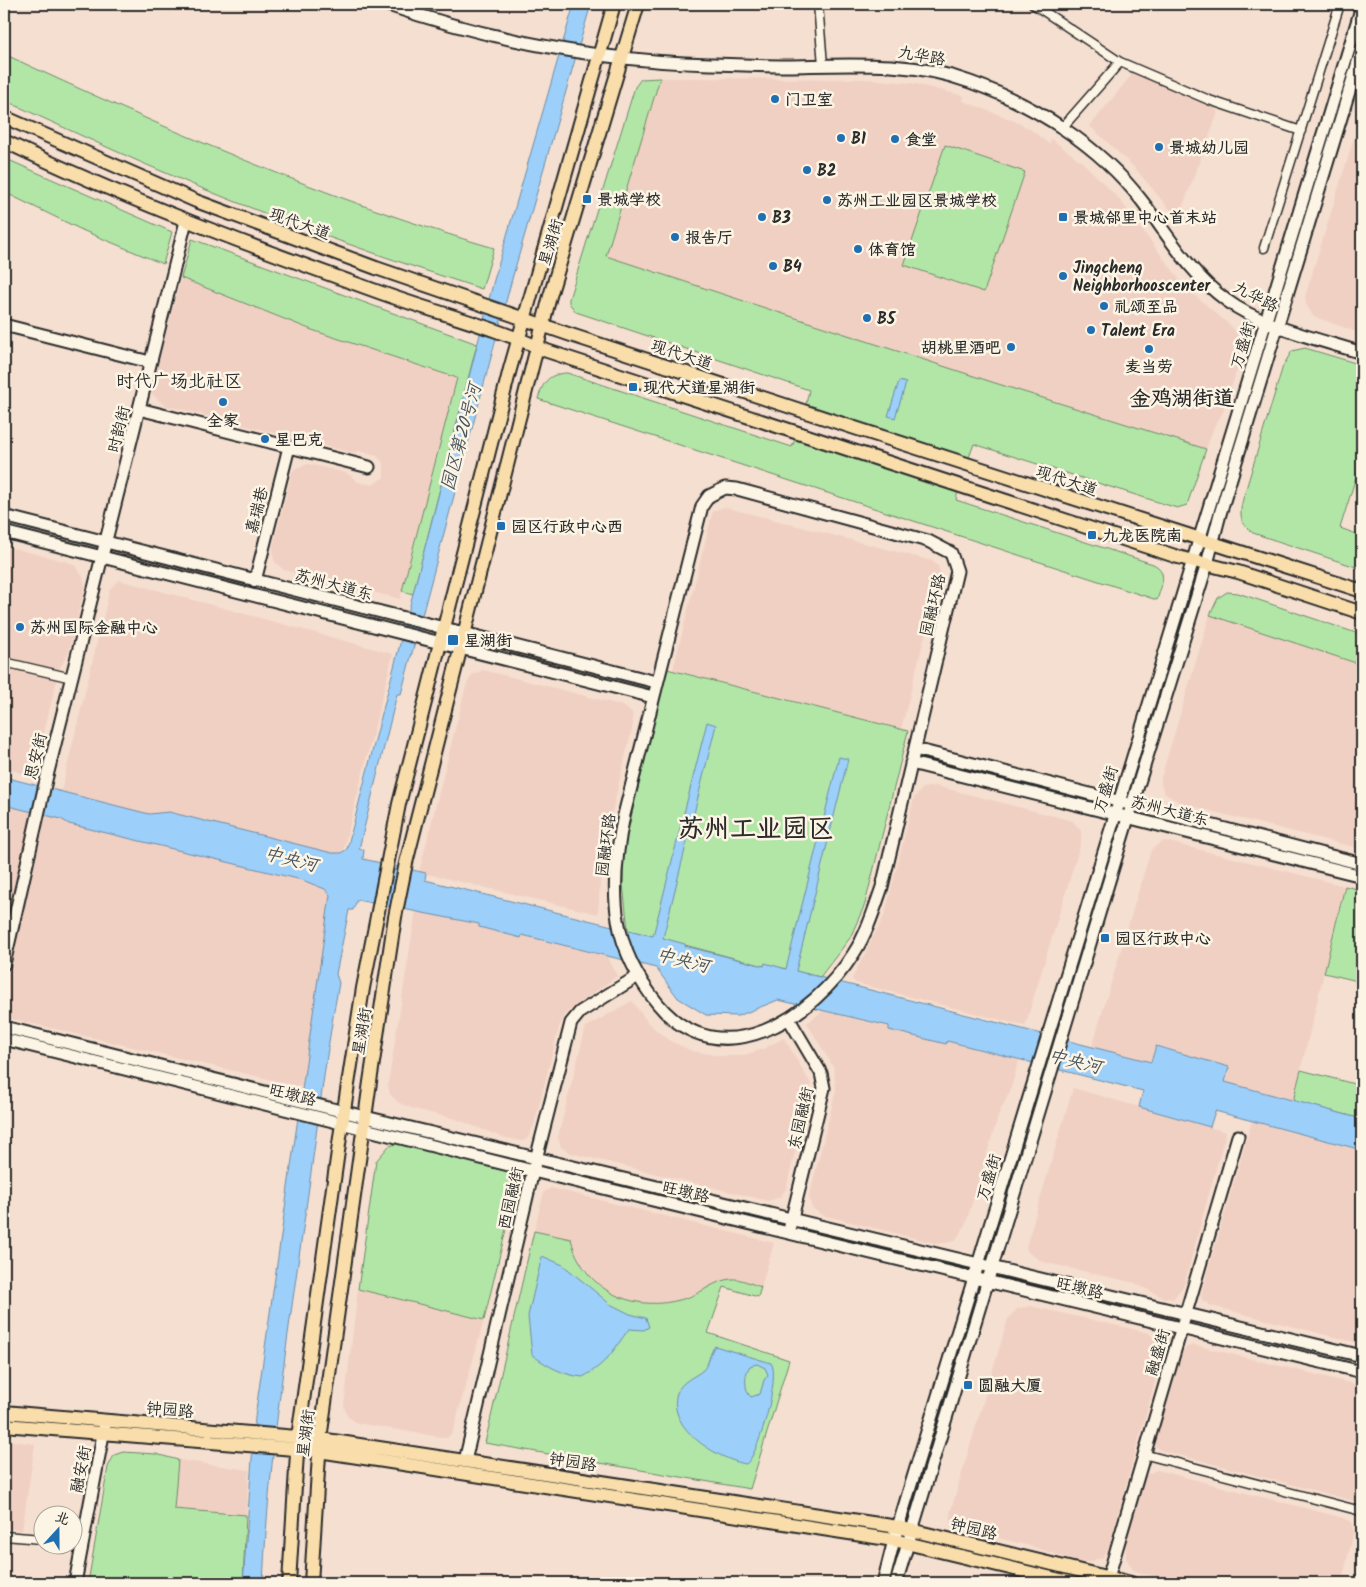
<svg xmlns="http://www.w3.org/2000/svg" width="1366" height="1587" viewBox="0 0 1366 1587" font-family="Kalam,'LXGW WenKai TC',sans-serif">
	<rect width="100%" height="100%" fill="#f5dfd0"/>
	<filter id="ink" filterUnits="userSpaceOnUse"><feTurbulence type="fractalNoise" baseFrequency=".02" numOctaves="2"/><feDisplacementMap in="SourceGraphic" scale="10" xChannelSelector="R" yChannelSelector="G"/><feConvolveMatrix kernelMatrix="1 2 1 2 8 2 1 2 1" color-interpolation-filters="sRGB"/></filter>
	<g filter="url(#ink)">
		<!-- built -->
		<path fill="#f0d0c2" d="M1133 73 1215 108 1218 112 1178 219 1134 167 1090 126Z
			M660 78 867 79 911 83 964 96 963 101 1010 119 1030 129 1049 144 1051 139 1082 162 1119 199 1185 287 1232 327 1240 339V361L1222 414 1214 427 1206 449 974 377 606 256Z
			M1362 112V334L1313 316 1306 304 1305 297Z
			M181 278 312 330 457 378 400 599 284 570 275 562 273 555V546L292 472 296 468 308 464 347 473 358 482 373 485 384 477V464L377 456 359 451 353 453 164 405 152 394V386Z
			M724 507 932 561 938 566 940 572 939 580 901 729 673 670 713 511Z
			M4 546 68 562 75 566 83 577 85 587 68 654 60 667 33 776 4 768Z
			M119 580 393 654 331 899 302 1087 4 1017V805L55 817 110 589Z
			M1210 615 1362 665V849L1183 804 1165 794 1161 784V778Z
			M483 670 620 705 632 712 633 724 610 820 601 867 598 914 419 872 466 686 472 675Z
			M936 786 1073 821 1081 831V842L1025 1026 856 983 852 979 885 914 914 798 923 788Z
			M1164 841 1345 886 1293 1101 1224 1082 1228 1067 1156 1046 1151 1062 1092 1047 1149 856 1153 848Z
			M416 911 479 924V927L521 938V935L607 956 617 976 566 1013 559 1027 534 1125 527 1139 522 1141 502 1137 456 1119 414 1109 399 1103 390 1094 388 1085Z
			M632 1001 648 1023 661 1034 672 1042 692 1051 719 1056H741L763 1049 784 1038 811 1084 786 1189 780 1197 768 1201 571 1153 561 1147 558 1137 586 1027Z
			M823 1011 890 1027 889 1029 946 1044V1041L1019 1060 1010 1091 999 1113 966 1223 955 1241 938 1244 822 1215 812 1208 809 1198 836 1090 834 1068 807 1023Z
			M1073 1088 1226 1132 1184 1285 1173 1299 1162 1297 1135 1283 1043 1262 1028 1252 1026 1247Z
			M1252 1121 1362 1150V1344L1212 1306 1202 1300 1201 1294Z
			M551 1188 774 1243 761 1287 733 1279 676 1301 651 1304 634 1302 608 1292 594 1280 579 1260 571 1239 534 1231 544 1192Z
			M358 1289 484 1320 453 1431 447 1438 357 1423 347 1416 344 1406Z
			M1030 1306 1149 1333 1161 1348 1162 1357 1108 1549 1103 1557 1089 1562H1078L1034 1547 962 1529 951 1520 950 1513 1008 1319 1017 1309Z
			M1194 1345 1362 1386V1503L1160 1450 1156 1446V1438L1181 1354 1187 1347Z
			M4 1440 35 1444 22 1530 4 1528Z
			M178 1460 249 1470 246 1515 174 1509Z
			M1157 1470 1343 1518 1351 1522 1354 1532 1341 1583H1180L1134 1571 1126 1558V1540L1143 1481 1146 1475Z"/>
		<!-- green -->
		<path fill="#b2e6a7" stroke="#6e8869" d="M4 54C163 128 325 199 494 248L482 289C385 258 288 224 194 185 129 158 67 129 4 100Z
			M660 78 606 256 995 383 1206 449 1187 505 1177 508 974 444 969 457 806 404 809 390 576 312 569 303V299L635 87 641 79Z
			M945 145 1025 172 984 292 904 265Z
			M4 158 172 232 163 264 82 230 4 192Z
			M192 239 477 344 413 594 402 591 457 378 312 330 181 278Z
			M1305 348 1362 365V458L1340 528 1362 536V569L1253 533C1240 524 1239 514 1243 499L1283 366 1292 351Z
			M567 373 792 447 796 437 958 491 956 500 1153 564C1169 571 1161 587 1157 600L538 399C543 382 548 374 567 373Z
			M1227 592 1238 593 1362 635V665L1210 615 1218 598Z
			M667 669 908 731 865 904 850 938 820 977 765 964 764 966 628 930 623 884 624 846Z
			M1345 886 1362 890V982L1324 973Z
			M1301 1070 1362 1086V1119L1293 1101Z
			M400 1143 505 1171 514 1177 516 1188 484 1320 358 1289 376 1161 389 1146Z
			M534 1231 571 1239C573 1246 575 1254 579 1260 601 1301 648 1312 689 1297 703 1292 716 1280 731 1279 740 1278 752 1284 761 1287L758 1297 724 1287 708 1333 789 1360 750 1489 485 1443Z
			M123 1452 156 1454 178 1460 174 1509 246 1515 243 1583H88L108 1467 114 1455Z"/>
		<!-- water -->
		<path fill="#9ccff9" stroke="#6f8da7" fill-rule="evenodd" d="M574 4H591L512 279 401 694H397L359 849 364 850 363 859 426 873 425 880 653 936 707 722 716 725 663 938 685 944V946L764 966 765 963 786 969 839 757 848 759 796 971 1151 1062 1156 1046 1229 1067 1225 1082 1362 1119V1150L1215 1111 1210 1127 1139 1107 1143 1091 947 1041 946 1044 889 1030V1026L778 1000 738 1016 706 1015 678 998 656 968 522 935 521 938 479 927V924L357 900 353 910H349L336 974 339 983C325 1057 317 1133 306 1208 288 1334 269 1455 263 1583H243L255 1417 330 895 325 889 302 880 69 824 61 819 4 805V777L149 814 169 812 332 853H341L347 849 494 280Z
			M899 381 906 383 895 418 888 416Z
			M542 1256 563 1265 610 1304 630 1314 646 1318 649 1327 644 1330 629 1329C613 1350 609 1362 583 1377 563 1375 549 1367 532 1355L528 1316Z
			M715 1346 771 1363C781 1375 758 1457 746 1464 717 1459 666 1428 677 1393 681 1381 695 1377 703 1370 710 1363 709 1353 715 1346ZM757 1364 765 1368 768 1375 764 1380 760 1394 751 1397C744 1391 744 1373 750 1366Z"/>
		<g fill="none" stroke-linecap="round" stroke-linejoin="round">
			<defs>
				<path id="street" d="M818 4 823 65
					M1033 4 1120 62 1209 100 1301 131
					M1062 128 1120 62
					M1264 248 1340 4
					M4 662 72 678
					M1143 1454 1361 1511
					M4 1536 42 1539"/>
				<path id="secondary" d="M385 4C490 40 600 61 710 64 736 65 761 66 787 66 849 65 910 60 970 82 1035 105 1099 145 1142 201 1168 235 1191 275 1226 300 1262 327 1319 339 1362 353
					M4 325 150 362
					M139 409 369 467
					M725 488 737 489 928 541 951 553 957 571 882 887C874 910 867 933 854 953 814 1017 720 1079 658 1004 639 981 623 951 618 920 612 885 617 849 624 815L702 506 709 496Z
					M4 516 656 682
					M4 532 653 697
					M255 581 289 447
					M915 749 1362 864
					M911 763 1362 876
					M4 964 46 780 186 221
					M789 1019 821 1073 824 1088 790 1226
					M4 1027 365 1117 1362 1356
					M4 1039 533 1171 1362 1372
					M465 1461 533 1171 571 1023 580 1012 638 976
					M1108 1578 1238 1136
					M75 1583 105 1424
					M883 1583 894 1540 1362 6
					M896 1583 1132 805 1207 564 1220 514 1362 49"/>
				<path id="primary" d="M4 117 196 201 376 268 571 335 861 430 1362 591
					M4 141C125 199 250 246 376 291 433 312 492 326 547 351L1178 557 1238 572 1362 613
					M4 1412 320 1439 898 1527 1131 1583
					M4 1425 319 1451 894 1540 1073 1583
					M289 1583 298 1437 342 1123 363 988 399 804 510 369 614 4
					M311 1583 320 1439 370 1082 395 917 406 863 550 296 638 4"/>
			</defs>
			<!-- street casing -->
			<use href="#street" stroke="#2b2b2b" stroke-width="11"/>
			<!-- secondary casing -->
			<use href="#secondary" stroke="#2b2b2b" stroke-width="15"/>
			<!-- primary casing -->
			<use href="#primary" stroke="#2b2b2b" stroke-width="16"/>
			<!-- street -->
			<use href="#street" stroke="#fcf5e5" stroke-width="8"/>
			<!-- secondary -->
			<use href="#secondary" stroke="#fcf5e5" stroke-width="11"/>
			<!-- primary -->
			<use href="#primary" stroke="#f9deab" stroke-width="12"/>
		</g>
	</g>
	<!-- markers -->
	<g fill="#1f6fb2" stroke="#fcf5e5" stroke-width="2">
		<circle cx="775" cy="99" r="5"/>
		<circle cx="841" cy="138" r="5"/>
		<circle cx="895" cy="139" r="5"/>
		<circle cx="1159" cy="147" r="5"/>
		<circle cx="807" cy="170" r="5"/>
		<rect x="582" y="194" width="10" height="10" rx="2.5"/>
		<circle cx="827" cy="200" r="5"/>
		<circle cx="762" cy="217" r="5"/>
		<rect x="1058" y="212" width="10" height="10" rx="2.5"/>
		<circle cx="675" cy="237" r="5"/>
		<circle cx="858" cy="249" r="5"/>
		<circle cx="773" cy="266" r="5"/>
		<circle cx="1063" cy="276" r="5"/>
		<circle cx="1104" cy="306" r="5"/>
		<circle cx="867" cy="318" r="5"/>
		<circle cx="1091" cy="330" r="5"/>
		<circle cx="1011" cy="347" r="5"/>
		<circle cx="1149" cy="349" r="5"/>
		<rect x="628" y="382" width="10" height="10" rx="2.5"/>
		<circle cx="223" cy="402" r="5"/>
		<circle cx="265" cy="439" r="5"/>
		<rect x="496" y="521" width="10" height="10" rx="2.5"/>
		<rect x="1087" y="530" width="10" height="10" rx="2.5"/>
		<circle cx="20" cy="627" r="5"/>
		<rect x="447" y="634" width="12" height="12" rx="2.5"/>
		<rect x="1100" y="933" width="10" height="10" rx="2.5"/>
		<rect x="963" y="1380" width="10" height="10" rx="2.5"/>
	</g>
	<g text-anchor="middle" stroke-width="5" stroke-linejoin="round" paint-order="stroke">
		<!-- street labels -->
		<g font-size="16" fill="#2b2b2b" stroke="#fcf5e5">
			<text transform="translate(922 55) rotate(10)" y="6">九华路</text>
			<text transform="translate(300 223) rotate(20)" y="6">现代大道</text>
			<text transform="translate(550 242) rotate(-73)" y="6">星湖街</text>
			<text transform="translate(1256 296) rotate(27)" y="6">九华路</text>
			<text transform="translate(1242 345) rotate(-73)" y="6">万盛街</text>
			<text transform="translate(682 354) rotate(18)" y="6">现代大道</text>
			<text transform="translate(118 429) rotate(-76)" y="6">时韵街</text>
			<text transform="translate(1067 480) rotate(18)" y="6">现代大道</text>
			<text transform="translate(256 510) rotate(-76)" y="6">嘉瑞巷</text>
			<text transform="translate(334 584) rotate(15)" y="6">苏州大道东</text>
			<text transform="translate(932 605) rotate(-77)" y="6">园融环路</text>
			<text transform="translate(35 756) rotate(-76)" y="6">思安街</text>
			<text transform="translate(1105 789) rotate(-73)" y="6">万盛街</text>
			<text transform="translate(1170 810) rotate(14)" y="6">苏州大道东</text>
			<text transform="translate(605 845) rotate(-83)" y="6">园融环路</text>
			<text transform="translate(361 1031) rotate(-81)" y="6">星湖街</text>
			<text transform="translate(293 1094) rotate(14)" y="6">旺墩路</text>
			<text transform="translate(800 1118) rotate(-77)" y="6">东园融街</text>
			<text transform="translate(988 1177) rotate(-73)" y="6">万盛街</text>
			<text transform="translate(686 1191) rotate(13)" y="6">旺墩路</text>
			<text transform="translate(510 1198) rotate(-77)" y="6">西园融街</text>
			<text transform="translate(1080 1287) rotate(13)" y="6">旺墩路</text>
			<text transform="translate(1157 1352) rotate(-73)" y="6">融盛街</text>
			<text transform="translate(170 1409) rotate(5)" y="6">钟园路</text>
			<text transform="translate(305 1433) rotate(-83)" y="6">星湖街</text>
			<text transform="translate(573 1461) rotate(9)" y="6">钟园路</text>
			<text transform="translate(80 1469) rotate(-79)" y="6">融安街</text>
			<text transform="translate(974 1528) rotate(14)" y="6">钟园路</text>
		</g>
		<!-- poi labels -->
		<g font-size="16" font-weight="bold" fill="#2b2b2b" stroke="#fcf5e5" text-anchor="start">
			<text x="785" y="105">门卫室</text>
			<text x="851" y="144">B1</text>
			<text x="905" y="145">食堂</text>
			<text x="1169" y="153">景城幼儿园</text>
			<text x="817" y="176">B2</text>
			<text x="597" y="205">景城学校</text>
			<text x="837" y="206">苏州工业园区景城学校</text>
			<text x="772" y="223">B3</text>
			<text x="1073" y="223">景城邻里中心首末站</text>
			<text x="685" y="243">报告厅</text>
			<text x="868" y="255">体育馆</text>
			<text x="783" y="272">B4</text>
			<text x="1073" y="273">Jingcheng<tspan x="1073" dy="18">Neighborhooscenter</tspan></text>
			<text x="1114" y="312">礼颂至品</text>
			<text x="877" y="324">B5</text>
			<text x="1101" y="336">Talent Era</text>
			<text x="1001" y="353" text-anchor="end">胡桃里酒吧</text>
			<text x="1149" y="372" text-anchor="middle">麦当劳</text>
			<text x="643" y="393">现代大道星湖街</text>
			<text x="223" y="426" text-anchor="middle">全家</text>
			<text x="275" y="445">星巴克</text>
			<text x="511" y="532">园区行政中心西</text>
			<text x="1102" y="541">九龙医院南</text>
			<text x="30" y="633">苏州国际金融中心</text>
			<text x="464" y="646">星湖街</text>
			<text x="1115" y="944">园区行政中心</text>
			<text x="978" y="1391">圆融大厦</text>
		</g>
		<!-- neighbourhood labels -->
		<g font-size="18" fill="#2b2b2b" stroke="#fcf5e5">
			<text x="179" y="387">时代广场北社区</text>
		</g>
		<!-- water labels -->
		<g font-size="18" font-style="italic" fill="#47545e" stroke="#fcf5e5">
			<text transform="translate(461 437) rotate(-75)" y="6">园区第20号河</text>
			<text transform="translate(291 859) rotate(14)" y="6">中央河</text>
			<text transform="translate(683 960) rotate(14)" y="6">中央河</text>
			<text transform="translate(1075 1061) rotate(14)" y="6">中央河</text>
		</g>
		<!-- district labels -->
		<g font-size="21" font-weight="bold" fill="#2b2b2b" stroke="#fcf5e5">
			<text x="1182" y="405">金鸡湖街道</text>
		</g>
		<!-- town labels -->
		<g font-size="26" font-weight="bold" fill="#2b2b2b" stroke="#fcf5e5">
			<text x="756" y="837">苏州工业园区</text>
		</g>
	</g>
	<!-- margin -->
	<rect width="1366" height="1587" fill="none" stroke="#fcf5e5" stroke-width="20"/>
	<rect x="10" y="10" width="1346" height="1567" fill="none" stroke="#2b2b2b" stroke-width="2" filter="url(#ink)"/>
	<!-- north arrow -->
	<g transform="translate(58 1530) rotate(21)"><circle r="24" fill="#fcf5e5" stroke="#a8a49b"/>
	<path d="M0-4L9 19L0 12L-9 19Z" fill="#1f6fb2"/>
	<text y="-8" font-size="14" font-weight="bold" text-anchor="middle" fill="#2b2b2b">北</text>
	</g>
</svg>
